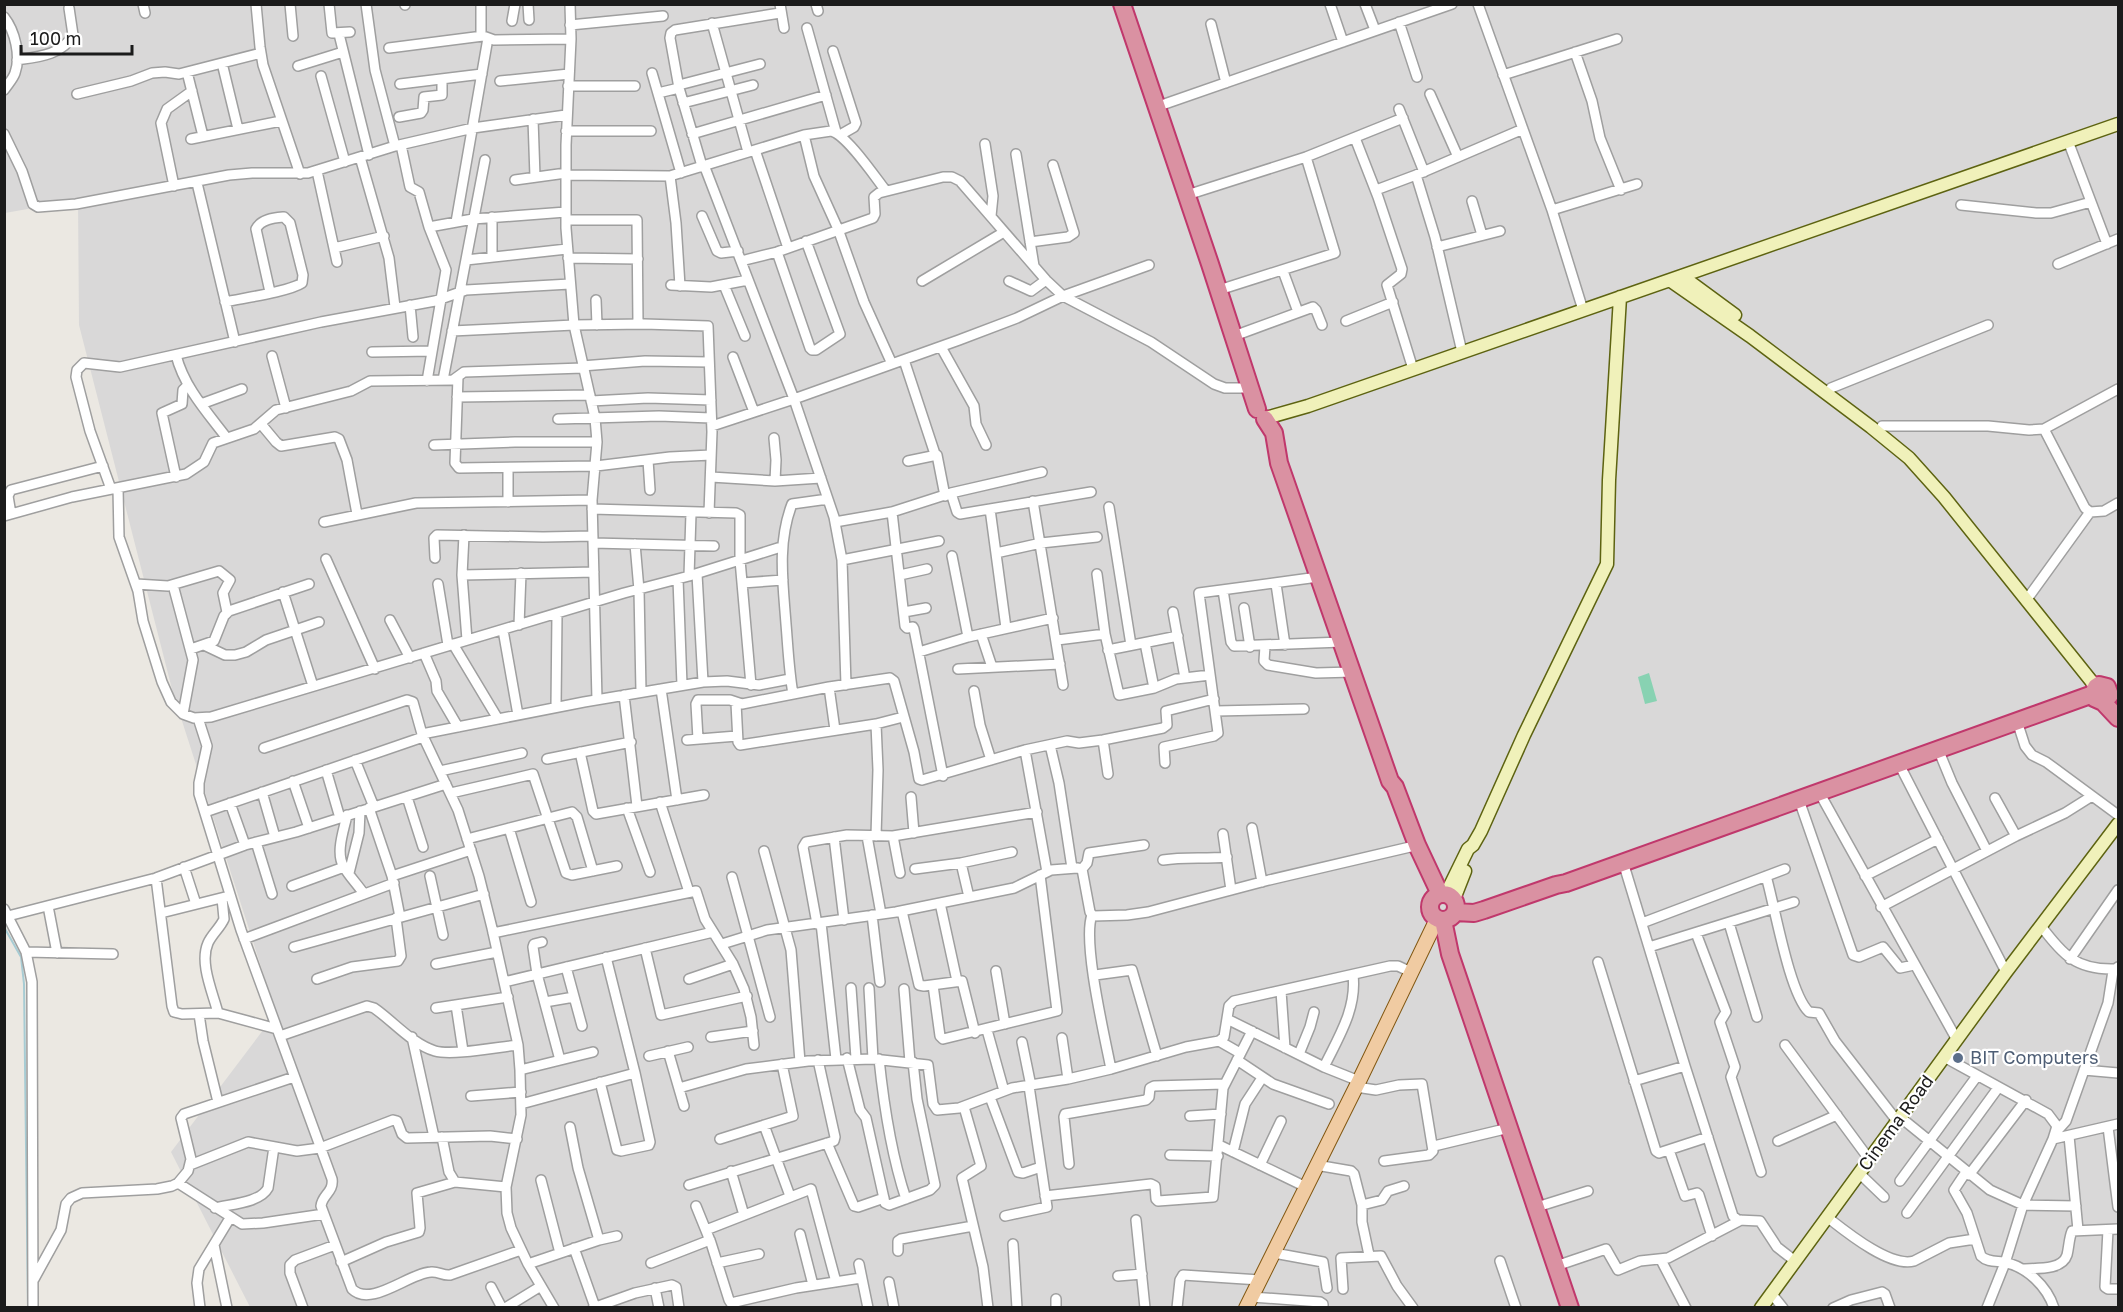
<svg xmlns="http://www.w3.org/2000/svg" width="2123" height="1312" viewBox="0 0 2123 1312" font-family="'Golos Text',sans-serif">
	<rect width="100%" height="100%" fill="#ebe8e2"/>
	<!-- residential -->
	<path fill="#d9d8d8" d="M5 5H2118V1307H250L171 1152 276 1013 173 693 79 325 78 200 5 213Z"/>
	<!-- pitch -->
	<path fill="#88d2b2" d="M1649 673 1657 701 1645 704 1638 677Z"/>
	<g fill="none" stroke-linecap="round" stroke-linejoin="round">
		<!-- stream -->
		<path stroke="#a7ccd4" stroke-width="2" d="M4 927 21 957 24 984 28 1308"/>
		<defs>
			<path id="street" d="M143 4 145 13
				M256 4 260 47 263 65 300 174
				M290 4 293 36
				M329 4 332 33 350 32
				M366 4 375 70 395 146
				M405 4V5
				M481 4V36
				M528 4 529 20
				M570 4 571 39 566 145V228L574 325 595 418 597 442 592 500 597 700
				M780 4 784 28
				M816 4 818 11
				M1330 4 1343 42
				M1365 4 1375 30
				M1478 4 1552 210 1583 310
				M4 17C15 31 21 56 15 73 13 79 8 84 4 90
				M512 21 515 4
				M1399 22 1417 77
				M712 23 748 152
				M1211 24 1226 83
				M570 25 663 16
				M807 28 836 132
				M339 34 369 155
				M389 48 483 36 494 40 571 39
				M833 51 856 123 854 127 840 135
				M1575 52 1592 101 1600 138 1621 190
				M17 60C38 57 62 55 73 35L69 8
				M222 63 238 129
				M298 66 343 52
				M187 72 203 136
				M652 73 681 173
				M1503 75 1617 39
				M321 76 345 162
				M500 81 569 74
				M400 84 482 74
				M679 85 760 64
				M568 86H635
				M658 93 679 88
				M77 94 131 81 152 73 165 72 179 74 261 53
				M1430 94 1458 157
				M683 103 753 85
				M1156 107 1452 4
				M1399 109 1424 172
				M399 117 421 113 423 110 424 97 442 95V79
				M533 119 535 177
				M566 131H651
				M4 134 22 171 33 204 38 207 76 204 229 175 252 173H308L395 146 473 128 566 115
				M692 134 826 95
				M804 135 814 176 838 229 864 302 892 364
				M1355 138 1378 197 1402 269 1401 274 1387 285 1413 369
				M191 139 281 121
				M2068 141 2107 244
				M985 144 993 196 991 216
				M401 145 410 187 419 192 429 227 446 270 427 381
				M755 150 788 248
				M1016 154 1034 266
				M360 157 389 258 395 307
				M704 165 794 399 834 517 842 560 846 685
				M702 166 679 88 670 38 671 33 675 30 780 13
				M317 171 337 262
				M566 175 670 176 804 135 831 131C847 135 875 177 886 191
				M1416 175 1435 237 1462 352
				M670 176 676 223 680 286
				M515 180 566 173
				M197 183 235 342
				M174 186 161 123 167 109 192 91
				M1376 190 1416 175 1523 129
				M1187 195 1306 157 1403 118
				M1472 201 1482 235
				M1961 205 2036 213H2051L2091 202
				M1552 210 1637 184
				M702 216 717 251 721 253 738 251
				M492 217V257
				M566 220H637L638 324
				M456 222 488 38
				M429 227 473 219 566 212
				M1030 242 1068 237 1074 233 1053 165
				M1437 247 1500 231
				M334 248 384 236
				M777 252 810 348 812 350H816L840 334 806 241
				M568 258 638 259
				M466 260 567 249
				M741 261 777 252 873 218 875 214 874 197 879 193 943 177H952L960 181 1046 280 1063 296 1151 342 1214 384 1225 388H1250
				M2058 264 2118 239
				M1283 271 1298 312
				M922 281 1004 232
				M1009 281 1031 291 1046 280
				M671 285 711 287 748 280
				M724 285 745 336
				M1219 290 1335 253 1306 157
				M596 300 597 325
				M225 302C243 298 288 292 302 283L303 275 290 223 284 217C274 218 261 219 256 229L270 292
				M410 305 413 337
				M1346 321 1393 302
				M452 331 574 325 644 324 708 326 712 432 709 513
				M1234 336 1313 307 1316 310 1322 325
				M941 347 974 406 976 424 986 445
				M372 352 432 351
				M176 355C184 387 207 412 226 437
				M272 356 286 408
				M733 357 754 412
				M904 360 935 454
				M582 366 645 361 709 362
				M458 377 455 463 459 468 596 466 670 457 711 455
				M443 380 485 160
				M1831 388 1988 325
				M457 397 590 395
				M591 401 648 398 711 400
				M201 404 242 389
				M558 419 659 416 711 418
				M261 424 276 442 281 446 335 437 339 439 347 460 357 514
				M712 426 794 399 959 340 1017 318 1063 296 1149 265
				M1882 426H1988L2029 430 2044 429 2118 389
				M2044 429 2085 508 2090 512 2104 511 2118 503
				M774 438 776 460 775 481
				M434 445 515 442H597
				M648 460 650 490
				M908 461 937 455 945 496
				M176 477 162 413 182 404 183 390 188 385
				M711 477 775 481 821 478
				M118 488 119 537 138 591 143 621 162 682 171 702 183 714 194 718 211 717 624 593 689 576 781 547
				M111 489 90 431 76 377 77 370 84 363 120 367 321 322 435 301 466 290 570 284
				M951 493 957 512 960 514 1091 492
				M1033 501 1063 685
				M508 502V468
				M1109 507 1131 645
				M592 509 736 513 740 515V560L751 685
				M990 509 1006 628
				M892 512 905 626 907 628 913 627 914 629 943 776
				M11 514 8 496 11 490 103 466
				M4 516 72 497 186 474 204 462 213 443 254 429 276 410 351 391 370 381 453 380 464 372 583 368
				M324 522 416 503 592 500
				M835 522 892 512 951 493 1042 472
				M464 535 462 575 467 640
				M593 543 714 546
				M635 544 639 590 641 692
				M996 553 1041 543 1097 537
				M952 556 968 637
				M435 558 434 538 437 535 543 537 593 536
				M326 559 375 669
				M842 560 939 541
				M697 574 703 682
				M1097 574 1105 634 1119 695 1154 688 1176 679 1210 675
				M462 575 594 572
				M900 575 927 569
				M689 576 691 513
				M678 579 682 685
				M742 583 783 580
				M136 584 168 586 219 571 230 580 223 593 227 612
				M438 584 448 645
				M1276 584 1285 645
				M173 585 193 660 183 714
				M1223 590 1231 642 1234 646 1342 642
				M283 592 313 686
				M2030 595 2090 512
				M1244 608 1250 647
				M904 612 926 608
				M1173 612 1185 678
				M390 620 410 658
				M519 625 521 573
				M503 630 518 715
				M981 634 992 667
				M1057 640 1105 634
				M1145 643 1154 688
				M453 644 498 719
				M204 645 225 655H235L246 652 266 640 319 622
				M1265 646 1264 661 1268 665 1316 673 1353 672
				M191 649 214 641 224 616 229 611 309 584
				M1108 650 1178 636
				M919 652 968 637 1053 618
				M424 653 436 681 437 691 458 727
				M958 669 1060 664
				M829 687 835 730
				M661 689 677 800
				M974 691 980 725 991 760
				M793 694C789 671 788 648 786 624 783 583 777 543 792 504L828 499
				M624 695 637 806
				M736 703 738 742 740 745 876 724 903 717
				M556 707 557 614
				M1216 711 1304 709
				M198 718 207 746 199 783V794L241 930 332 1179C334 1192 322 1195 321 1206L352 1289C371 1308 409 1273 431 1272 438 1271 443 1276 450 1275L521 1250
				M2017 721 2025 746 2032 755 2046 762 2118 815
				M422 734 584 702 703 682 727 681 759 685 790 679
				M698 739 696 704 698 700H730L742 704 829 687 890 678 894 681 914 752 919 779 922 780 1025 750 1067 741 1079 743 1103 740 1163 728 1167 725 1166 711 1214 699
				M687 740 737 736
				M1103 740 1108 774
				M1050 745 1059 783 1072 868
				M264 748 407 700 413 702 422 734 458 810 479 876 492 928 518 1045 520 1070 521 1115 506 1187 507 1213 511 1228 528 1264 554 1308
				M1938 749 1952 783 1987 851
				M1025 750 1047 872
				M580 752 593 811 596 814 704 795
				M547 759 631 742
				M355 760 374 807
				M1165 763 1164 747 1214 736 1218 733 1199 593 1318 577
				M1899 764 2006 972
				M326 770 340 818
				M440 771 522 753
				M293 781 309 828
				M262 792 275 837
				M1819 792 1957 1040
				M451 793 533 774 566 873 572 875 617 866
				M407 797 423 847
				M911 797 914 833
				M1995 798 2016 836
				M1799 800 1853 955 1859 957 1883 947 1900 968 1914 965
				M660 802 689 892
				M230 803 245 845
				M369 808 392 876 400 917
				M627 808 650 872
				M205 812 423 737
				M347 815C344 830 335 853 344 867 349 876 358 885 364 894
				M509 828 531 902
				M1252 828 1262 882
				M1223 834 1231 890
				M867 836 881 914
				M876 836 878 770 876 724
				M893 836 900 873
				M834 837 844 920
				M467 839 572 812 577 817 593 871
				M256 842 272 894
				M764 851 791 950 800 1062
				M1163 860C1184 857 1205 859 1227 857
				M1623 862 1685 1066 1733 1216 1738 1220 1760 1221 1777 1247 1795 1261
				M961 863 969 897
				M184 867 196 904
				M915 869 961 863 1012 852
				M1082 869 1087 863 1089 853 1144 845
				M349 873 359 833 360 811
				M392 876 471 850
				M430 876 443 935
				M1766 876C1775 907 1789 993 1809 1012L1819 1013 1835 1041 1897 1121
				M1865 876 1938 839
				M732 877 770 1017
				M156 878 172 1006 174 1012 182 1014 218 1013 277 1029
				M292 886 344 867
				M940 903 957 981
				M48 906 57 953
				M1881 907 2016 836 2065 813 2092 796
				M4 909 26 952 32 982 33 1308
				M902 911 919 985 924 986 962 981 975 1033
				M161 913 225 897
				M872 915 880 982
				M1092 915C1082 941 1105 1038 1111 1069
				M8 916 156 878 245 845 296 832 446 784
				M821 923 836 1059
				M1642 923 1785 869
				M1729 923 1757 1017
				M817 924 803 847 806 842 847 835 893 836 1037 812
				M2041 926C2062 954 2076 970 2114 969
				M493 933 696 891 705 919 733 964 744 989 751 1017 754 1045
				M1696 933 1726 1012 1720 1022 1735 1067 1731 1077 1761 1172
				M244 939 394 883
				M542 942 534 944 533 947 537 974 560 1060
				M722 944 767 930 896 912 1014 888 1051 870 1077 868 1082 869 1090 912 1093 916 1127 915 1148 912 1269 880 1410 847
				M294 947 484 894
				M1649 947 1794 902
				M645 948 661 1015 747 996
				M26 952 113 954
				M2070 959 2118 890
				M1598 962 1656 1151 1659 1153 1708 1137
				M436 964 497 952
				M566 967 582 1026
				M996 971 1005 1024
				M1095 975 1132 970 1157 1056
				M317 979 352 967 398 961 401 956 396 918
				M689 979 733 964
				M504 982 713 932
				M933 985 940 1036 943 1039 1057 1011 1040 875
				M851 988 856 1058
				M869 988 873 1059
				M904 989 910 1062
				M1281 991 1285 1048
				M545 1002 574 997
				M456 1005 463 1051
				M436 1008 508 997
				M218 1013C213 993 199 963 208 943 212 934 220 928 224 919L222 898
				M199 1014 203 1041 218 1102
				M1227 1019 1324 1067 1359 1081
				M987 1030 1004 1091
				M280 1036 367 1006 374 1008C393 1021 412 1044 435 1051 452 1056 498 1047 518 1045
				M412 1037 434 1137
				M711 1037 753 1031
				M1062 1038 1068 1079
				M1219 1041 1240 1053
				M1022 1042 1031 1086
				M1785 1045 1869 1159
				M668 1051 684 1106
				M1299 1054 1310 1027 1314 1012
				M649 1056 688 1047
				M1944 1057 2048 1114 2057 1126 2053 1139 2023 1205 2005 1263 1987 1308
				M847 1058 860 1110 866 1118 885 1203 889 1205 930 1190 935 1185 917 1099 913 1062
				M879 1059C884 1107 891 1154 906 1199
				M1237 1060 1273 1084 1329 1104
				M1324 1067C1338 1038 1357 1009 1353 975
				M520 1070 593 1052
				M2084 1070 2118 1073
				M1634 1081 1685 1066
				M600 1082 617 1150 621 1151 649 1145 650 1142 635 1073 606 957
				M1356 1087 1376 1090 1399 1085 1422 1084 1433 1151 1429 1155 1384 1161
				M679 1088 746 1069 808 1061 873 1059 928 1065 933 1104 937 1110 959 1108 1012 1088 1068 1079 1111 1069 1186 1047 1219 1041 1224 1037 1229 1006 1234 1001 1390 966H1398L1411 972
				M471 1096 521 1092
				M990 1097 1018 1172 1023 1173 1041 1167
				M521 1104 635 1073
				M964 1107 981 1166 962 1178 983 1267 988 1308
				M1190 1116 1221 1114
				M1900 1117 1990 1190 2023 1205 2076 1206
				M764 1125 790 1196
				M570 1127 578 1168 599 1240
				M2108 1127 2118 1207
				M2057 1131 2066 1121 2108 1003 2113 971 2118 967
				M2069 1136 2078 1230
				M442 1137 449 1172 455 1182 506 1187
				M720 1139 793 1116 782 1064
				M2053 1139 2118 1124
				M1778 1141 1837 1115
				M827 1143 854 1206 858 1207 884 1198
				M1219 1145 1306 1187
				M1434 1146 1509 1128
				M1669 1150 1685 1196 1697 1193 1699 1195 1712 1236
				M1233 1152 1245 1104 1262 1078
				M1170 1155 1218 1156
				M1069 1164 1064 1117 1065 1114 1146 1100 1149 1097 1150 1088 1154 1086 1224 1084
				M190 1165 248 1142 297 1151 320 1148 393 1120 397 1121 402 1134 407 1138 490 1136 517 1139
				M1260 1165 1281 1121
				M1316 1165 1351 1171 1354 1174 1362 1205V1222L1369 1255
				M731 1171 744 1215
				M1966 1172 1954 1190 1967 1213 1981 1256C1987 1262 1995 1261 2003 1262 2026 1266 2047 1286 2054 1308
				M1859 1173 1884 1197
				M1969 1175 2026 1100
				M541 1180 560 1253
				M1900 1181 1977 1076
				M178 1183 242 1224 263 1223 324 1214
				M689 1185 834 1141 835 1137 818 1060
				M1045 1196 1151 1184 1155 1186 1156 1199 1158 1201 1213 1197 1223 1088 1252 1031
				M1362 1205 1382 1200 1388 1191 1404 1186
				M696 1206 711 1243 729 1300 733 1306
				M1537 1207 1588 1191
				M215 1208C230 1204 260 1203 268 1188L274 1147
				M1907 1213 1998 1088
				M1005 1216 1047 1207 1029 1086
				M1827 1217C1845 1231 1890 1268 1914 1261L1949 1243 1975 1239
				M1136 1220 1145 1308
				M706 1230 811 1189 836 1282
				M2108 1230 2105 1287 2108 1289H2118
				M800 1234 813 1285
				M1013 1244 1017 1308
				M214 1245 227 1308
				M574 1248 595 1307
				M898 1251V1241L901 1239 973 1226
				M1274 1253 1323 1262 1327 1288
				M1661 1260 1686 1308
				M1500 1261 1516 1308
				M341 1262 386 1242 419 1232 420 1228 417 1193 455 1182
				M651 1263 710 1240
				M717 1263 759 1254
				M528 1264 599 1240 617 1236
				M859 1264 868 1308
				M1556 1266 1606 1249 1618 1270 1640 1261 1668 1258 1741 1220
				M2022 1269C2035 1268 2062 1271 2067 1255 2069 1247 2069 1238 2072 1231L2118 1229
				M1118 1276 1142 1274
				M34 1279 61 1230 66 1204 71 1198 82 1193 157 1189 172 1186 178 1183 188 1171 191 1159 181 1118 184 1114 294 1077
				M889 1282 894 1308
				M491 1287 502 1308
				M655 1288 659 1308
				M1343 1289 1341 1258 1381 1256 1397 1286 1413 1308
				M1771 1293 1783 1308
				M1252 1297 1320 1302 1323 1304V1308
				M1056 1299V1308
				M731 1303 796 1288 861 1278
				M200 1308 197 1283 199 1269 230 1218
				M303 1308 290 1273V1265L295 1260 335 1245
				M505 1308 541 1286
				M593 1308 635 1293 672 1285 676 1287 679 1308
				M1177 1308 1180 1280 1183 1275 1260 1280
				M1833 1308 1851 1300 1882 1292 1885 1294 1890 1308"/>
			<path id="secondary" d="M1682 276 1735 315
				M1671 281 1750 336 1871 427 1909 458 1944 497 2096 687
				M1266 418 1308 406 2118 124
				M1446 894 1468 849 1473 845 1481 831 1524 735 1607 564 1609 480 1620 297
				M1454 899 1465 871
				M1761 1308 2006 972 2118 824"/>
			<path id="primary" d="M1246 1308 1359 1081 1437 919"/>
			<path id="highway" d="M1122 4 1210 264 1257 409
				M1265 419 1274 433 1279 463 1390 781 1395 787 1417 845 1440 894
				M2103 702 2118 718
				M1430 907a13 13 0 1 1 26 0a13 13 0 1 1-26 0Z
				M1455 912 1474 913 1484 910 1556 885 1566 883 2093 694 2096 687 2099 685 2107 687 2110 695 2103 702 2094 698 2093 694
				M1443 920 1450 954 1570 1308"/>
		</defs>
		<!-- street casing -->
		<use href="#street" stroke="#9f9f9f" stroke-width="12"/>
		<!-- secondary casing -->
		<use href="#secondary" stroke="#5d6311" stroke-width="15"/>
		<!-- primary casing -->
		<use href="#primary" stroke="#815711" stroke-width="16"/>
		<!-- highway casing -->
		<use href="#highway" stroke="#c0386c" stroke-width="20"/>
		<!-- street -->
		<use href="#street" stroke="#fff" stroke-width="9"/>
		<!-- secondary -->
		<use href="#secondary" stroke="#f0f1ba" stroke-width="12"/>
		<!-- primary -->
		<use href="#primary" stroke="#f0cba2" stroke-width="14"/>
		<!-- highway -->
		<use href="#highway" stroke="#da91a2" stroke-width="16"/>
	</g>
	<!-- markers -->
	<circle fill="#5c6f8a" stroke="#fff" stroke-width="2" cx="1958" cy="1058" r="6"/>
	<g text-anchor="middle" stroke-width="4.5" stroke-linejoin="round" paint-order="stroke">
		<!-- service labels -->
		<g font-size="18" fill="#4e5e75" stroke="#fff" text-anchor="start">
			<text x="1970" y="1064">BIT Computers</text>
		</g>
		<!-- street labels -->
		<g font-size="18" fill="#1b1b1b" stroke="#fff">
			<text transform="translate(1896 1123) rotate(-54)" y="6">Cinema Road</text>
		</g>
	</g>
	<!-- border -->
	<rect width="2123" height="1312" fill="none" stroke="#1b1b1b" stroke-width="12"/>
	<!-- scale -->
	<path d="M21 45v9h111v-9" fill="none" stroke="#1b1b1b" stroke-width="3"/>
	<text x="30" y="45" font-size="18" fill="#1b1b1b" stroke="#ffffff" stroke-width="4.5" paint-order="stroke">100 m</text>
</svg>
